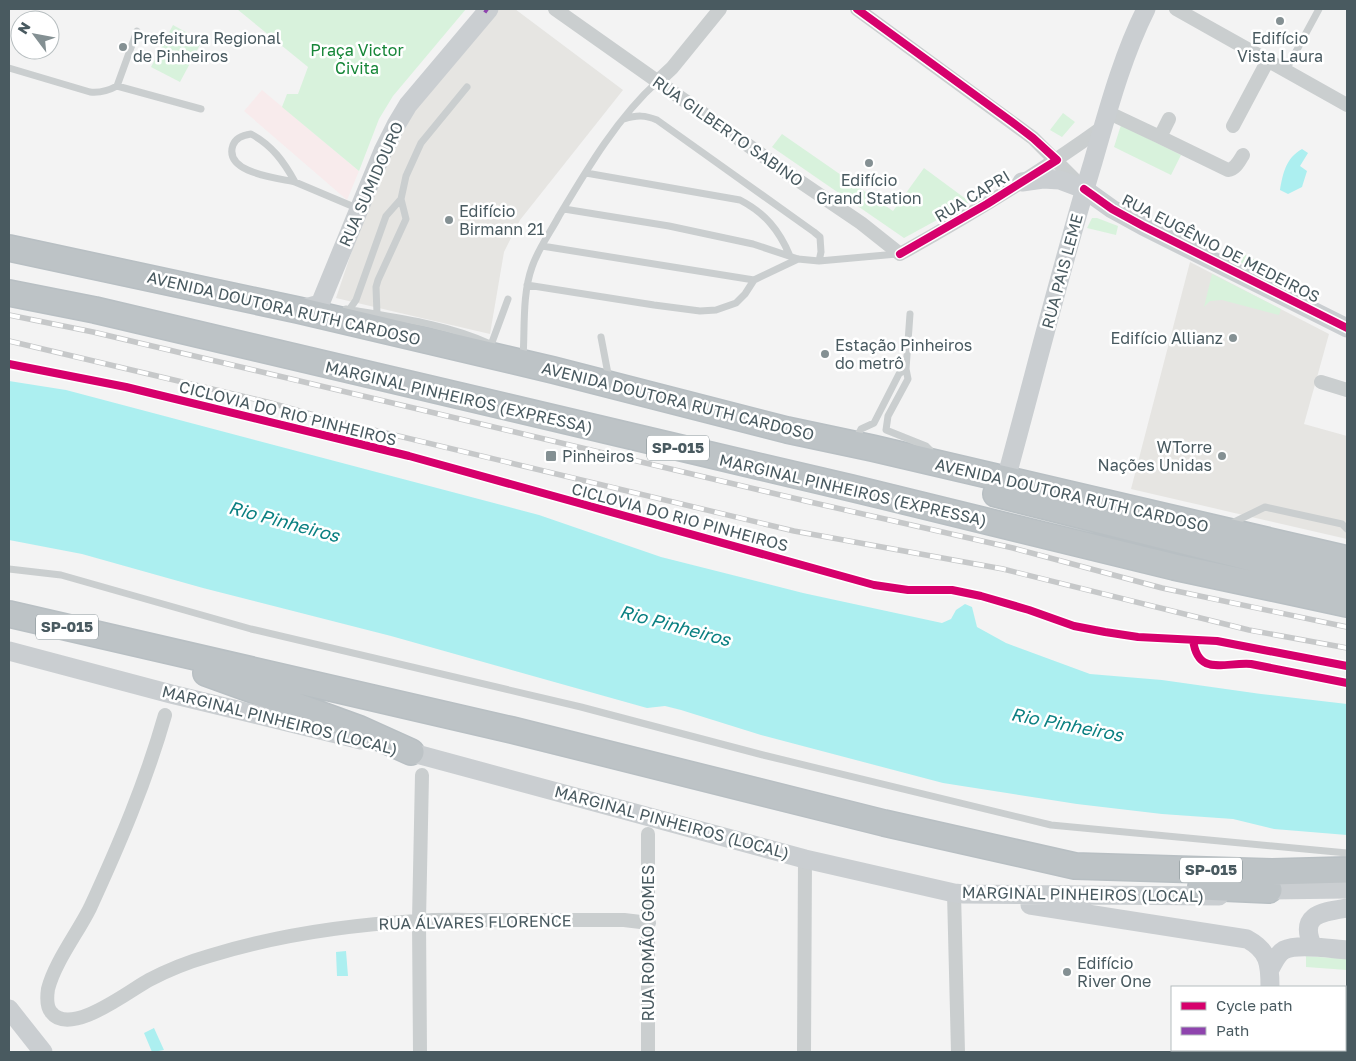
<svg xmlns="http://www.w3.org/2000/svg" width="1356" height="1061" viewBox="0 0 1356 1061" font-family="'Golos Text',sans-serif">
	<rect width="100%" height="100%" fill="#f3f3f3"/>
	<!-- commercial -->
	<path fill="#e6e5e2" d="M493 9H515L623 90 520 220 504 252 490 334 336 298 365 212 403 126Z
		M1190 262 1329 334 1304 424 1347 436V539L1131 489Z"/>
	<!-- medical -->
	<path fill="#f8ebec" d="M262 90 359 171 347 200 244 111Z"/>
	<!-- green -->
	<path fill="#d8f2dc" d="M237 9H466L393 96 379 119 359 171 282 107 287 94H298L308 67Z
		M173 25 202 41 180 82 151 67Z
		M1063 113 1075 122 1062 137 1050 130Z
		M1121 125 1181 155 1171 175 1114 147Z
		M782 134 893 211 924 168 970 202 904 238 772 147Z
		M1092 218H1097L1118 226 1116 235 1087 228Z
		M1242 253 1280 273 1276 281 1238 261Z
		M1212 274 1281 309 1279 315 1222 300 1210 301 1204 307Z
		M1306 956 1347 959V970L1306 967Z"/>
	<!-- water -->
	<path fill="#aceff0" d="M1302 149 1308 153 1300 166 1307 171 1302 187 1288 194 1280 190C1283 173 1286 158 1302 149Z
		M9 381 66 390 539 515 661 557 803 593 942 623 951 619 956 610 965 604 972 607 977 627 1006 643 1090 674 1162 680 1261 694 1347 704V835L1274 829 1233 819 1162 814 1077 804 943 783 761 735 681 710 665 706 647 708 391 636 203 588 82 554 9 540Z
		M346 951 348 976H337L336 952Z
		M154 1028 164 1050 152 1052 144 1033Z"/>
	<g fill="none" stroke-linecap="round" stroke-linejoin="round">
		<defs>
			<path id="highway" d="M9 248 298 310 553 370 787 430 872 448 1347 559
				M9 293 95 310 851 488 1174 567 1347 604
				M996 494 1347 582
				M9 614 512 730 884 823 1075 866 1272 872 1347 870
				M206 673 360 729 411 752
				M1201 887 1269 890"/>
		</defs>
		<!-- highway casing -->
		<use href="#highway" stroke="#b8bfc3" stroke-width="28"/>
		<!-- lane -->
		<path stroke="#cacecf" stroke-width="7" d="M9 68 90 92C101 93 108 91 117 86L137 31
			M1286 70 1319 9
			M117 86 201 109
			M624 119C637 115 645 115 657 120L814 232 820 237 821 252 819 261
			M251 134C272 145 284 162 295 182 278 178 223 173 233 145 236 137 244 135 251 134Z
			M586 173 740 200C765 213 779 230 790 256
			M295 182 359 209
			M564 209 669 226 753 244 798 259 819 261 897 254
			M542 246 754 280
			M527 285 654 305 700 311 716 310 736 303 745 294 754 280 798 259
			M346 309C392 317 448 324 490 344
			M349 310 356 300 386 216 401 199
			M377 314 376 287 378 280 406 219 401 199 406 176 421 143 467 87
			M910 314 906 369 908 379 888 416 886 430 926 446 930 450 931 456
			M601 337 609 379
			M491 345 508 299
			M523 358C525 328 522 295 532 267 538 249 550 233 559 216 587 169 617 118 658 81
			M856 439 861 429 874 423 899 374 906 369
			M1230 524 1265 507 1342 524 1347 529
			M9 569 61 575 251 629 581 707 763 755 1051 825 1347 853"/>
		<!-- street -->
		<path stroke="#cacecf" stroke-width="14" d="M555 9 783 170 861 223 900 254C970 215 1038 174 1103 127
			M857 9 1033 138 1082 187
			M1176 9 1347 105
			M658 81 672 68 720 9
			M1107 112 1160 137
			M1169 119 1160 137 1228 170C1236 169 1239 161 1243 155
			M1233 126 1268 60
			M1321 382 1347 390
			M165 715C146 782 119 845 90 908 77 934 55 962 48 989 47 996 46 1006 51 1012 70 1038 130 990 149 980 168 970 188 962 209 956 277 935 346 925 417 921 440 919 463 920 486 920 532 920 578 920 624 920L649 923
			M648 834V1052
			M954 893 958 1052
			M420 1052 419 920 422 775
			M804 1052 805 859"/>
		<!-- secondary -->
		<path stroke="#caced1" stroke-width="19" d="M1022 182 1043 179 1060 180 1084 189 1112 209 1143 226 1347 328
			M298 310 320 304 383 151 396 125 408 105 489 9
			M1006 479C1035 373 1061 267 1093 162 1108 110 1122 57 1146 9
			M9 651 171 694 361 740
			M398 749 805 859 954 893 964 894 1219 896
			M1256 892 1269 890 1347 889
			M1030 905 1247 939C1269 951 1270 964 1270 987
			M1313 947C1298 914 1322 912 1347 908
			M1270 969C1274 962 1277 954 1284 950 1298 943 1331 949 1347 950
			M9 1009 43 1052
			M1270 1050V1052"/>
		<!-- highway -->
		<use href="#highway" stroke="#bdc3c6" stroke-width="25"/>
		<defs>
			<path id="rail" d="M9 315 93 332 810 502 1013 548 1162 588 1347 627
				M9 341 267 402 336 421 794 531 1003 569 1249 630 1347 648"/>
		</defs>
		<!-- rail casing -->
		<use href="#rail" stroke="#c6c8c9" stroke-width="5.5"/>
		<!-- rail -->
		<use href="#rail" stroke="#fff" stroke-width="4" stroke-dasharray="11" stroke-linecap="butt"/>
		<!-- quiet -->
		<path stroke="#8e44ad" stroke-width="6" stroke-dasharray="12 6" stroke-linecap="butt" d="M485 9 488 11"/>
		<defs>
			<path id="cycleway" d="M857 9 1012 122 1033 138 1057 160 987 204 900 254
				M1084 189 1112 209 1143 226 1347 328
				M9 364 126 387 409 456 874 585 908 590H952L981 596 1029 610 1074 626 1105 632 1138 637 1217 641 1347 666
				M1193 640C1198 677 1224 662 1251 664L1347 683"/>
		</defs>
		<!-- cycleway casing -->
		<use href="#cycleway" stroke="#fff" stroke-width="11"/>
		<!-- cycleway -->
		<use href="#cycleway" stroke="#d6006c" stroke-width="8"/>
	</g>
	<!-- markers -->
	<g fill="#849093" stroke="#fff" stroke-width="2">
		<circle cx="1280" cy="21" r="5"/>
		<circle cx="123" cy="47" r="5"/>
		<circle cx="869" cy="163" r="5"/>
		<circle cx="449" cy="220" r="5"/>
		<circle cx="1233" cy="338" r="5"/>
		<circle cx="825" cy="354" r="5"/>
		<rect x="545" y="450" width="12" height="12" rx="2.5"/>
		<circle cx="1222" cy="456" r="5"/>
		<circle cx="1067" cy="972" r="5"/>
	</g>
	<g text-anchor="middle" stroke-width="5" stroke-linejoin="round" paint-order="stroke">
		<!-- shield labels -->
		<g fill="#fff" stroke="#808c90" stroke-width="1">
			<rect x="647" y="435.5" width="62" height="25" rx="4"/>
			<rect x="36" y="614.5" width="62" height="25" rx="4"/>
			<rect x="1180" y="857.5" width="62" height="25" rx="4"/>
		</g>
		<g font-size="15" font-weight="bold" fill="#495a60">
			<text x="678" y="453">SP-015</text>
			<text x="67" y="632">SP-015</text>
			<text x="1211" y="875">SP-015</text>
		</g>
		<!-- poi labels -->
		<g font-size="16" fill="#495a60" stroke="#fff" text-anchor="start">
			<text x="133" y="44">Prefeitura Regional<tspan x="133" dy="18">de Pinheiros</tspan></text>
			<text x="1280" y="44" text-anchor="middle">Edifício<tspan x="1280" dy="18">Vista Laura</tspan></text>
			<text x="869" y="186" text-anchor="middle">Edifício<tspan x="869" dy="18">Grand Station</tspan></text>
			<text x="459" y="217">Edifício<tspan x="459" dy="18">Birmann 21</tspan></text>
			<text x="1223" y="344" text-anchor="end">Edifício Allianz</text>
			<text x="835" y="351">Estação Pinheiros<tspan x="835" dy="18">do metrô</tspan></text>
			<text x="1212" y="453" text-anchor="end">WTorre<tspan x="1212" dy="18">Nações Unidas</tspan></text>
			<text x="562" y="462">Pinheiros</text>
			<text x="1077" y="969">Edifício<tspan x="1077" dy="18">River One</tspan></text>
		</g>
		<!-- park labels -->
		<g font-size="16" fill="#168638" stroke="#fff">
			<text x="357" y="56">Praça Victor<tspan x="357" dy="18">Civita</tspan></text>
		</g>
		<!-- street labels -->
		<g font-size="16" fill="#495a60" stroke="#fff">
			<text transform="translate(728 131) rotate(35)" y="6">RUA GILBERTO SABINO</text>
			<text transform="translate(371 184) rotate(-66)" y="6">RUA SUMIDOURO</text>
			<text transform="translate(972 196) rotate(-31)" y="6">RUA CAPRI</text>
			<text transform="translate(1221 248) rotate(27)" y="6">RUA EUGÊNIO DE MEDEIROS</text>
			<text transform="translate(1062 271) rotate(-75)" y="6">RUA PAIS LEME</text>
			<text transform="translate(284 308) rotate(13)" y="6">AVENIDA DOUTORA RUTH CARDOSO</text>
			<text transform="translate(459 397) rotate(13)" y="6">MARGINAL PINHEIROS (EXPRESSA)</text>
			<text transform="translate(678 401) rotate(14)" y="6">AVENIDA DOUTORA RUTH CARDOSO</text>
			<text transform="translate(288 413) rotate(14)" y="6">CICLOVIA DO RIO PINHEIROS</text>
			<text transform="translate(853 490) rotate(13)" y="6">MARGINAL PINHEIROS (EXPRESSA)</text>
			<text transform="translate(1072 495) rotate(13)" y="6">AVENIDA DOUTORA RUTH CARDOSO</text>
			<text transform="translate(680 517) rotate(15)" y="6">CICLOVIA DO RIO PINHEIROS</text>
			<text transform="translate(280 720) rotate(14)" y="6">MARGINAL PINHEIROS (LOCAL)</text>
			<text transform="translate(672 822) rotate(15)" y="6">MARGINAL PINHEIROS (LOCAL)</text>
			<text transform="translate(1083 894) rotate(1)" y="6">MARGINAL PINHEIROS (LOCAL)</text>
			<text transform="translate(475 922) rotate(-1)" y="6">RUA ÁLVARES FLORENCE</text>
			<text transform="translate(648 943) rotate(-90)" y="6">RUA ROMÃO GOMES</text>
		</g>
		<!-- water labels -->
		<g font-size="18" font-style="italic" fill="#0b8082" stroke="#fff">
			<text transform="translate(284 522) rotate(15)" y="6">Rio Pinheiros</text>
			<text transform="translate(675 626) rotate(15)" y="6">Rio Pinheiros</text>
			<text transform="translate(1067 725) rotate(11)" y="6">Rio Pinheiros</text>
		</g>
	</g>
	<!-- border -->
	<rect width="1356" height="1061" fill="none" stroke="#495a60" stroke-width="20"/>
	<!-- legend -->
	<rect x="1171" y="986" width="175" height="65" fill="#ffffff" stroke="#b6bdbf"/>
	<rect x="1181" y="1002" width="25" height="8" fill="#d6006c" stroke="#b6bdbf"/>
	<text x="1216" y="1011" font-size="15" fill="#495a60">Cycle path</text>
	<rect x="1181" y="1027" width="25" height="8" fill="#8e44ad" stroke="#b6bdbf"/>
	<text x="1216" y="1036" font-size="15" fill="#495a60">Path</text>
	<!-- north arrow -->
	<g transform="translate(35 35) rotate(302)"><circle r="24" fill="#ffffff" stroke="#b6bdbf"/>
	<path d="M0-4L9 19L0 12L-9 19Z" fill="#849093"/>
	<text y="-8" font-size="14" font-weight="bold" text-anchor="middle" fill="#495a60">N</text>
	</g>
</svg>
